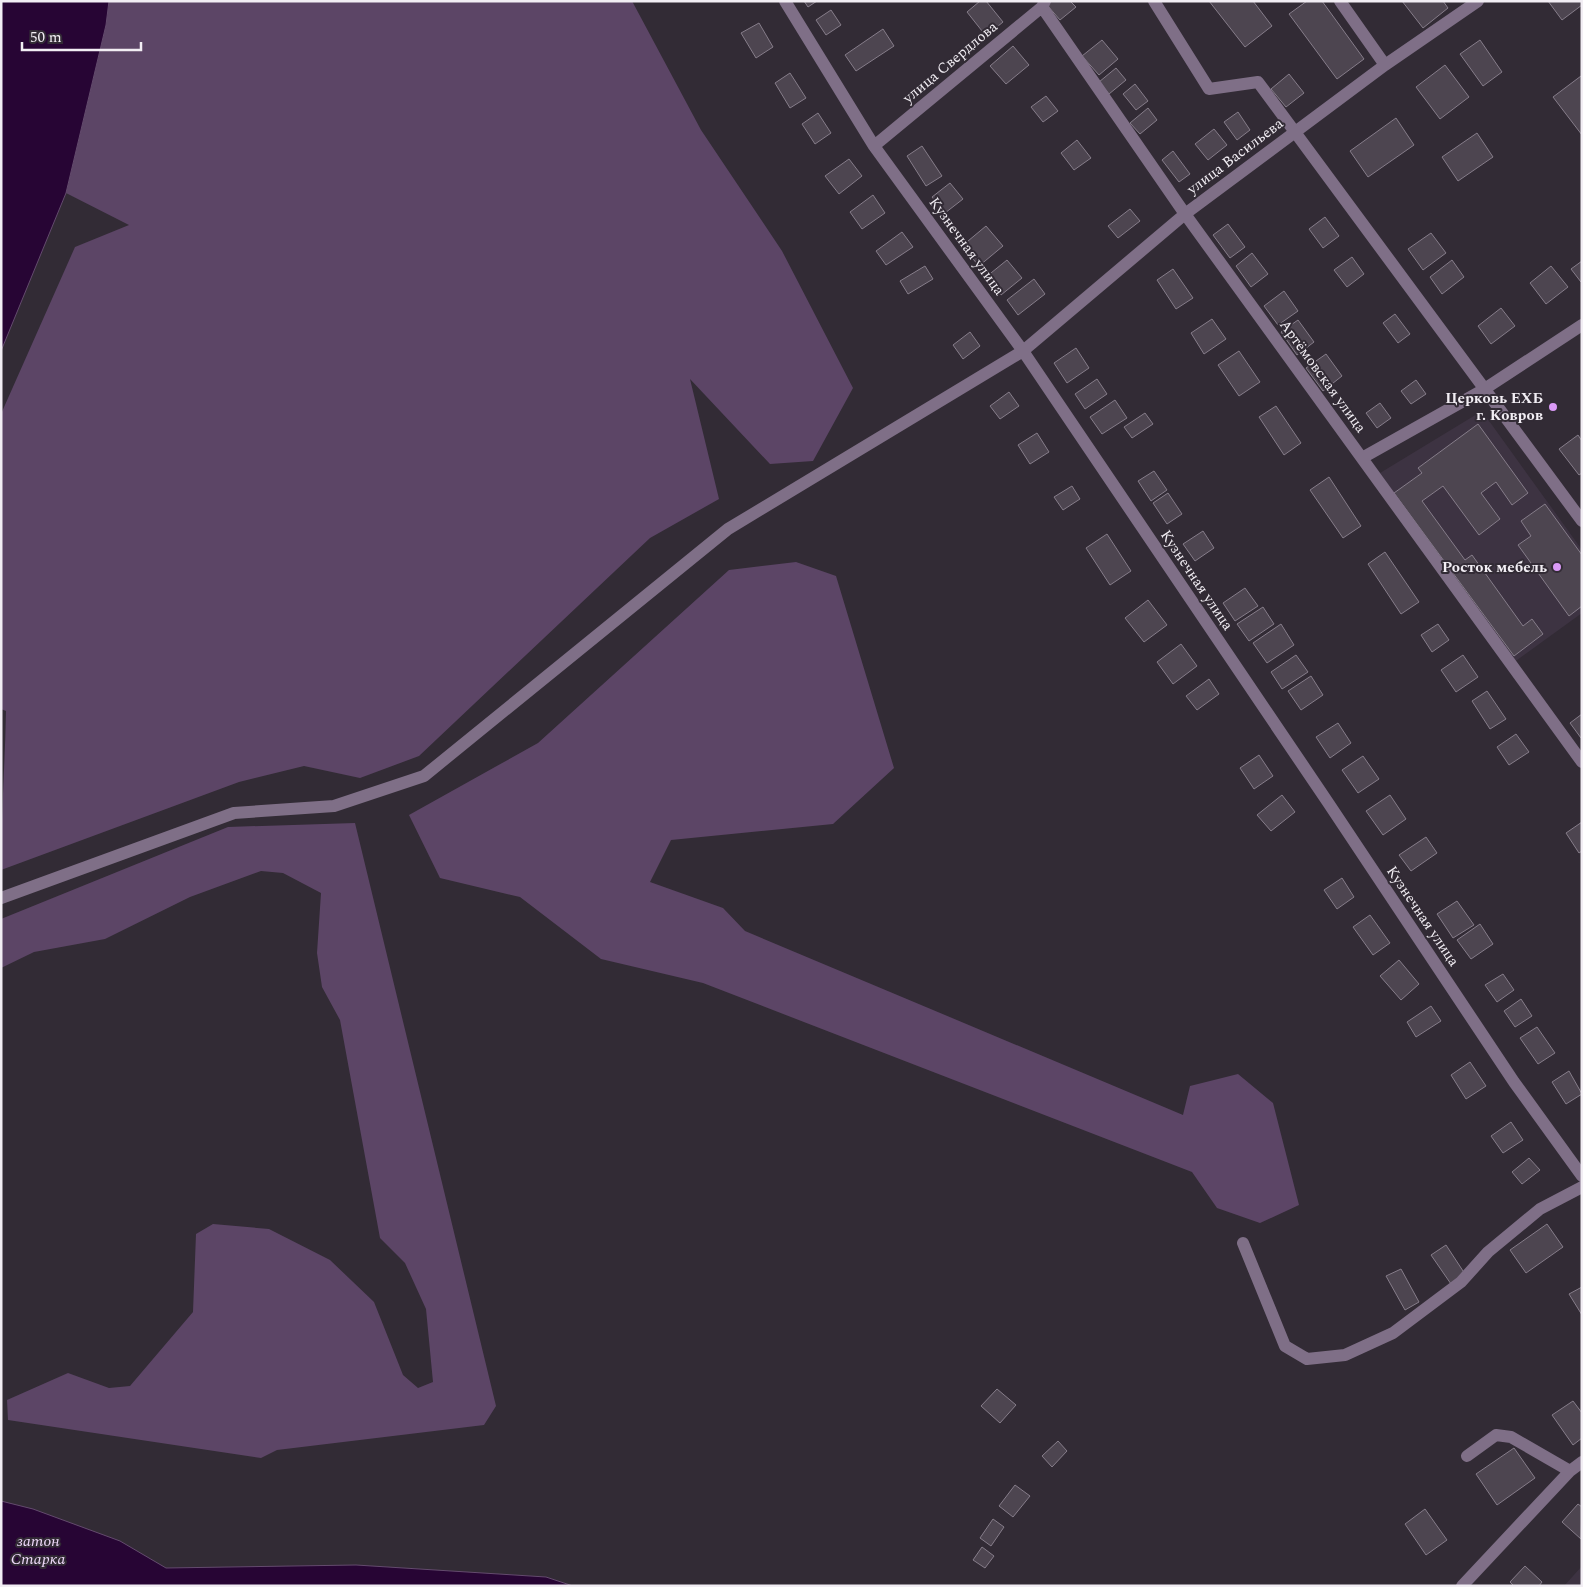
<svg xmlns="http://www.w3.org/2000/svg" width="1583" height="1587" viewBox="0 0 1583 1587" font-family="Spectral,serif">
	<rect width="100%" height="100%" fill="#322b35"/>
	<!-- built -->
	<path fill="#3d3342" d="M1482 411 1582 550V613L1513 663 1380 473Z
		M1582 1566V1586H1564Z"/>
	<!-- green -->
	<path fill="#5c4566" d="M109 1H632L701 130 782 251 853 388 813 461 770 464 690 379 719 499 650 538 419 756 360 778 304 766 239 782 1 870C1 817 5 764 6 711L1 709V414L75 247 129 225 66 193 106 25Z
		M796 562 836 576 894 768 833 824 671 840 650 882 723 908 745 931 1183 1115 1190 1086 1238 1074 1273 1103 1299 1205 1260 1223 1217 1208 1192 1172 703 983 601 959 520 897 440 878 409 815 538 743 729 570Z
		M355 823 496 1406 484 1425 277 1450 261 1458 8 1420 7 1400 68 1373 109 1388 130 1386 193 1312 196 1234 213 1224 269 1229 330 1260 374 1302 403 1375 418 1388 433 1382 426 1309 405 1263 380 1238 340 1020 322 987 317 953 321 893 283 873 261 871 190 897 105 939 34 952 1 968V919L228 827Z"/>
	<!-- water -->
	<path fill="#270534" stroke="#644b6e" d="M1 1H109L106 25 66 193 1 351Z
		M1 1501 33 1509 120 1541 166 1568 356 1565 546 1577 573 1586H1Z"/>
	<!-- building -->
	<path fill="#4d4550" stroke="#867d8a" d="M804 1H817L808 7Z
		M980 1H986L1003 22 986 36 967 12Z
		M1052 1H1070L1076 7 1060 20 1047 5Z
		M1209 1H1253L1272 26 1245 47Z
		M1307 1H1322L1364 59 1337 79 1289 14Z
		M1402 1H1443L1448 8 1423 28Z
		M1548 1H1582V5L1562 20Z
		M831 10 841 25 826 35 816 20Z
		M759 23 773 47 756 58 741 33Z
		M883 29 894 46 856 71 845 55Z
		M1102 40 1118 59 1099 75 1082 56Z
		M1480 40 1502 72 1483 86 1460 54Z
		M1013 46 1029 65 1006 84 990 66Z
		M1445 65 1469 97 1440 119 1416 87Z
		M1116 68 1126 80 1109 94 1099 82Z
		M790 73 806 98 790 108 775 83Z
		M1289 74 1304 93 1286 107 1271 89Z
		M1581 76 1582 77V135L1553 97Z
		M1135 84 1148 101 1136 110 1123 94Z
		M1046 96 1058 111 1043 122 1031 107Z
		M1148 108 1157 120 1140 134 1130 123Z
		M1238 112 1250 130 1237 140 1224 122Z
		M818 113 831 133 815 144 802 124Z
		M1396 118 1414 145 1368 177 1350 151Z
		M1214 129 1227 145 1208 160 1195 144Z
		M1477 133 1493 157 1458 181 1442 157Z
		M1077 140 1091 158 1074 170 1061 153Z
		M922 146 942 176 926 186 907 156Z
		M1173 151 1190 174 1179 182 1162 160Z
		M849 159 862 176 839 194 825 176Z
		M950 183 963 199 945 213 932 197Z
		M873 195 885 213 862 229 850 212Z
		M1130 209 1140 221 1118 238 1108 226Z
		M1325 217 1339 236 1323 248 1309 229Z
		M1228 224 1245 247 1230 258 1213 235Z
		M986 226 1003 246 979 266 962 246Z
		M902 232 913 247 886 265 876 251Z
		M1431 233 1446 253 1423 270 1408 249Z
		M1252 253 1268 274 1251 287 1236 266Z
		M1352 257 1364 274 1347 287 1334 270Z
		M1007 260 1022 278 1001 295 986 277Z
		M1452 260 1464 277 1442 294 1430 277Z
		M1582 261V282H1581L1571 269Z
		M925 266 933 279 908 294 900 281Z
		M1551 266 1568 287 1546 304 1530 283Z
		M1173 269 1193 298 1176 309 1157 280Z
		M1034 279 1045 294 1018 315 1007 300Z
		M1284 291 1298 311 1278 325 1264 306Z
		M1501 308 1515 326 1491 344 1478 326Z
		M1395 314 1410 334 1398 343 1383 323Z
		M1212 319 1226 339 1204 354 1191 333Z
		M1298 320 1314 342 1297 355 1281 332Z
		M970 332 980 346 963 359 953 345Z
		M1076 348 1089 368 1067 383 1054 363Z
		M1239 351 1260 382 1239 396 1218 365Z
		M1326 354 1342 376 1323 391 1306 368Z
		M1097 379 1107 394 1085 409 1075 394Z
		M1416 380 1426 394 1411 404 1401 391Z
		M1009 392 1019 406 1000 419 990 406Z
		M1115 400 1127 418 1102 434 1090 417Z
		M1380 403 1391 418 1377 428 1366 413Z
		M1276 406 1301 443 1284 455 1259 417Z
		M1145 413 1153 424 1132 438 1124 427Z
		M1478 424 1528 493 1512 505 1496 482 1481 493 1500 519 1479 535 1443 486 1422 501 1465 560 1472 555 1523 626 1532 619 1543 634 1514 656 1394 493 1422 473 1418 468Z
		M1037 433 1049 452 1030 464 1018 445Z
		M1578 435 1582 441V473L1579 475 1559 449Z
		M1154 471 1167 490 1151 501 1138 481Z
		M1329 477 1361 526 1343 538 1310 490Z
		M1072 486 1080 499 1063 510 1054 497Z
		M1168 493 1182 514 1167 524 1153 503Z
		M1545 504 1582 555V606L1569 616 1518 545 1531 536 1521 521Z
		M1203 531 1214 548 1195 561 1183 544Z
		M1107 534 1131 571 1110 585 1086 548Z
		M1385 552 1419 602 1401 614 1368 564Z
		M1245 588 1258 606 1235 621 1223 603Z
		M1148 600 1167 625 1144 642 1125 618Z
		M1263 607 1274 624 1249 641 1237 624Z
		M1281 624 1294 645 1267 663 1253 643Z
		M1438 624 1449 640 1432 652 1421 635Z
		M1181 644 1197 666 1173 684 1157 662Z
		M1296 655 1308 672 1282 689 1271 672Z
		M1463 655 1478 677 1456 692 1441 670Z
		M1311 676 1323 695 1301 710 1288 691Z
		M1209 679 1219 694 1197 710 1186 696Z
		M1487 691 1506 719 1490 729 1472 701Z
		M1582 714V737L1581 738 1570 723Z
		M1338 723 1351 743 1330 758 1316 737Z
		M1516 734 1529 752 1509 765 1497 747Z
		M1259 755 1273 776 1254 789 1240 768Z
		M1363 756 1379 779 1358 793 1342 770Z
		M1282 795 1295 812 1271 831 1257 815Z
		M1390 795 1406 819 1383 835 1366 811Z
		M1582 822V851L1579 853 1566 833Z
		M1426 837 1437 853 1411 871 1399 855Z
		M1342 878 1354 897 1337 909 1324 890Z
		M1457 901 1474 925 1453 938 1437 914Z
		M1370 915 1390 943 1373 955 1353 927Z
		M1480 924 1493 944 1471 959 1457 940Z
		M1399 960 1419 984 1401 1000 1380 976Z
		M1503 974 1514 990 1497 1002 1485 985Z
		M1521 999 1532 1016 1515 1027 1504 1011Z
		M1431 1006 1441 1021 1416 1037 1407 1022Z
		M1537 1027 1555 1053 1538 1064 1520 1038Z
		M1470 1062 1486 1086 1466 1099 1451 1075Z
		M1569 1071 1582 1094 1566 1104 1552 1082Z
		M1511 1122 1523 1140 1503 1153 1491 1136Z
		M1529 1158 1540 1170 1522 1184 1512 1172Z
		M1547 1224 1563 1247 1526 1273 1510 1250Z
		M1446 1245 1465 1274 1451 1284 1431 1255Z
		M1401 1269 1419 1302 1405 1310 1386 1276Z
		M1582 1287V1315L1569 1294Z
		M997 1389 1016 1405 1000 1423 981 1406Z
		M1573 1401 1582 1413V1438L1573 1445 1552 1415Z
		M1058 1441 1067 1451 1052 1467 1042 1456Z
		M1514 1448 1535 1478 1497 1505 1476 1474Z
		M1015 1485 1030 1496 1013 1517 999 1506Z
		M1578 1504 1582 1507 1581 1539 1562 1522Z
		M1425 1509 1447 1540 1426 1555 1405 1524Z
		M993 1519 1004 1527 991 1546 980 1538Z
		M982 1547 994 1556 985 1568 973 1560Z
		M1525 1566 1542 1582 1539 1586H1514L1510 1582Z"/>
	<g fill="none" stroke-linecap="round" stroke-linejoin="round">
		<!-- minor -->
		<path stroke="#7f6f87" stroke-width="12" d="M785 1 874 146 1023 351 1329 804 1514 1082 1582 1176
			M1154 1 1209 89 1258 82 1582 521
			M1340 1 1385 65
			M1042 7 1185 214 1582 762
			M874 146 1042 7 1045 1
			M1362 458 1483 390 1582 325
			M1 898 234 813 334 806 424 776 728 529 1023 351 1185 214 1385 65 1478 1
			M1243 1243 1285 1346 1307 1359 1345 1355 1393 1333 1461 1282 1488 1252 1540 1209 1582 1187
			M1467 1456 1496 1435 1511 1437 1570 1471
			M1462 1586 1570 1471 1582 1462"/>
	</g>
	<!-- markers -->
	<g fill="#da9af7" stroke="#322b35" stroke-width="2">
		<circle cx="1553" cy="407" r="5"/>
		<circle cx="1557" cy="567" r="5"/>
	</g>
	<g text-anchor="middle" stroke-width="4" stroke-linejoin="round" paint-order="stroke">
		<!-- street labels -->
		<g font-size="15" fill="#f2eef4" stroke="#322b35">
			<text transform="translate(950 62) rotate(-40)" y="5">улица Свердлова</text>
			<text transform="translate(1235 156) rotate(-37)" y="5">улица Васильева</text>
			<text transform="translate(967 246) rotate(54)" y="5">Кузнечная улица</text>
			<text transform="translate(1323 376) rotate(54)" y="5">Артёмовская улица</text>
			<text transform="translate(1197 580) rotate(56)" y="5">Кузнечная улица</text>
			<text transform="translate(1423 916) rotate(56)" y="5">Кузнечная улица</text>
		</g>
		<!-- poi labels -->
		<g font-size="15" font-weight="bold" fill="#f2eef4" stroke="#322b35" text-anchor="end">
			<text x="1543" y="403">Церковь ЕХБ<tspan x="1543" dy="17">г. Ковров</tspan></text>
			<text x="1547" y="572">Росток мебель</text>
		</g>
		<!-- water labels -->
		<g font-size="16" font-style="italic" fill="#eed9f9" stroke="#322b35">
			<text x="38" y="1546">затон<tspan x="38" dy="18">Старка</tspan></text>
		</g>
	</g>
	<!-- border -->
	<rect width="1583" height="1587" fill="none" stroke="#f2eef4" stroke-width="5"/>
	<!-- scale -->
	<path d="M22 42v8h119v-8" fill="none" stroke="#f2eef4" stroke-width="2.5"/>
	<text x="30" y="42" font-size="15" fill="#f2eef4" stroke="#322b35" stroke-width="4" paint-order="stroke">50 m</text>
</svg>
